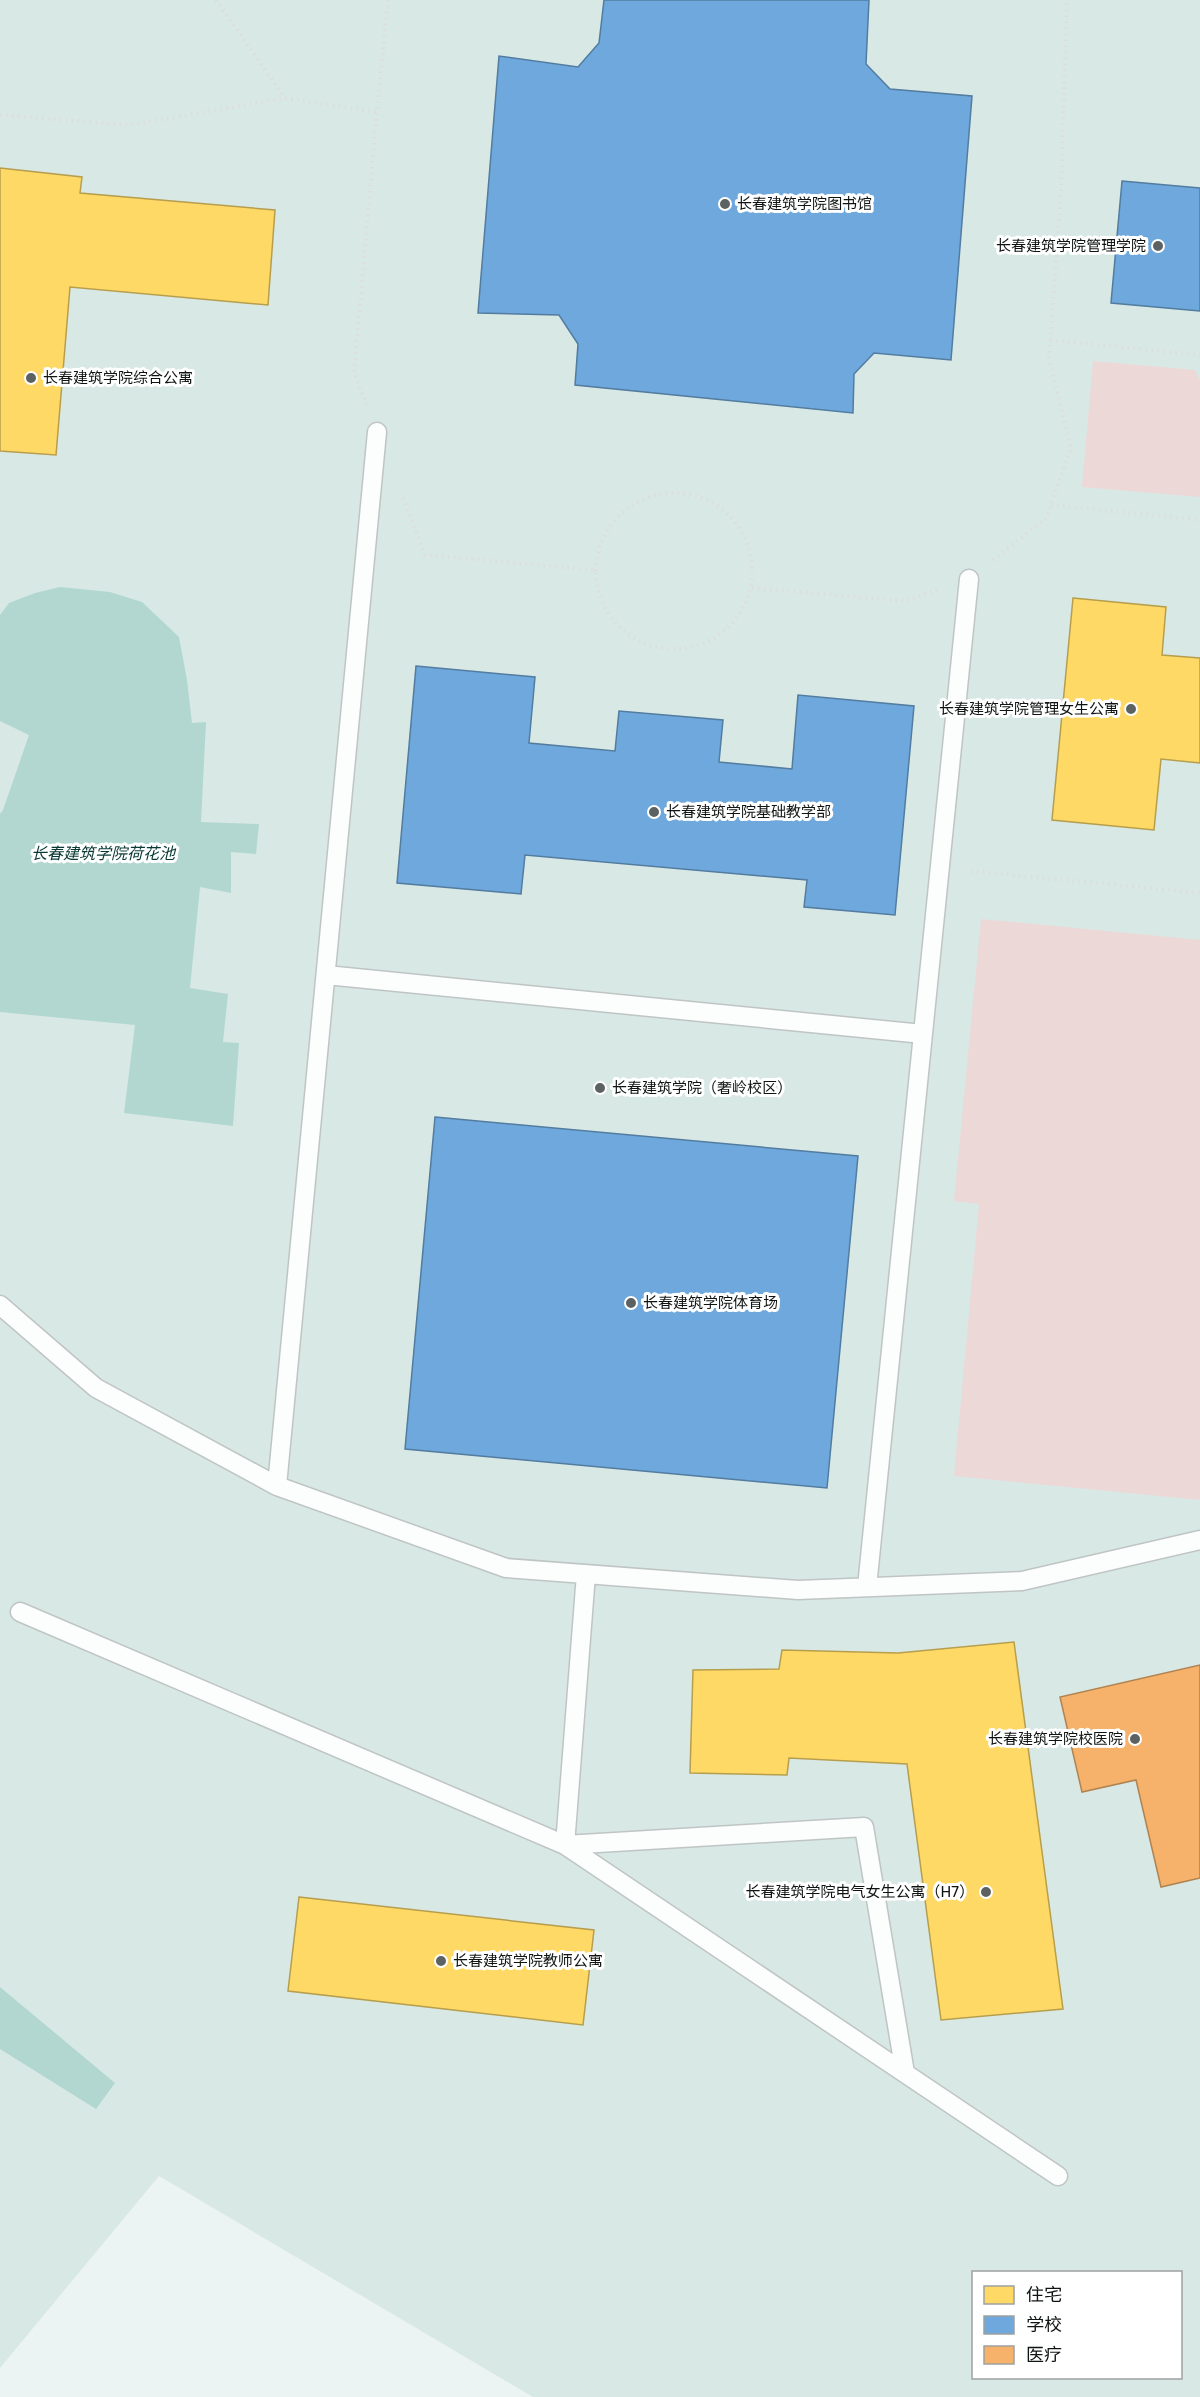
<svg xmlns="http://www.w3.org/2000/svg" width="1200" height="2397" viewBox="0 0 1200 2397" font-family="Rubik,'Noto Sans SC',sans-serif">
	<rect width="100%" height="100%" fill="#ecf4f3"/>
	<!-- built -->
	<path fill="#d8e8e5" fill-rule="evenodd" d="M0 0H1200V2397H533L159 2176 0 2368ZM974 2272H1180V2378H974Z"/>
	<!-- green -->
	<path fill="#edd8d8" d="M1093 361 1195 370 1200 381V497L1082 487Z
		M981 919 1200 940V1500L954 1476 979 1204 954 1201Z"/>
	<!-- water -->
	<path fill="#b2d7d1" d="M60 587 110 592 142 602 179 637 187 680 192 723 206 722 201 822 259 824 256 854 231 852V893L200 887 190 988 228 994 223 1042 239 1043 233 1126 124 1113 135 1025 0 1012V814L3 810 29 735 0 721V615L9 603 35 593Z
		M0 1987 115 2083 96 2109 0 2049Z"/>
	<!-- homes -->
	<path fill="#ffd966" stroke="#b79e4d" stroke-width="1.5" d="M0 168 82 177 80 193 275 210 268 305 70 287 56 455 0 451Z
		M1073 598 1166 607 1162 655 1200 658V763L1161 759 1154 830 1052 820Z
		M1014 1642 1063 2009 941 2020 907 1764 789 1758 787 1775 690 1773 693 1670 779 1669 782 1650 898 1653Z
		M299 1897 594 1930 583 2025 288 1991Z"/>
	<!-- schools -->
	<path fill="#6fa8dc" stroke="#527ca0" stroke-width="1.5" d="M604 0H869L866 64 890 89 972 96 951 360 874 353 854 374 853 413 575 385 578 344 559 315 478 313 499 56 578 67 599 43Z
		M1122 181 1200 188V311L1111 303Z
		M416 666 535 677 529 743 615 751 619 711 723 720 719 762 792 769 798 695 914 706 895 915 804 907 807 880 525 855 521 894 397 883Z
		M435 1117 858 1156 827 1488 405 1449Z"/>
	<!-- health -->
	<path fill="#f6b26b" stroke="#b18351" stroke-width="1.5" d="M1200 1665V1878L1161 1887 1136 1780 1082 1792 1060 1697Z"/>
	<g fill="none" stroke-linecap="round" stroke-linejoin="round">
		<defs>
			<path id="lane" d="M326 975 923 1034
				M0 1305 96 1388 277 1486 506 1568 798 1590 1022 1581 1200 1540
				M277 1486 377 432
				M586 1574 565 1845 864 1827 905 2073
				M867 1587 969 579
				M20 1612 565 1845 1058 2176"/>
		</defs>
		<!-- lane casing -->
		<use href="#lane" stroke="#bfc5c4" stroke-width="21"/>
		<!-- path -->
		<path stroke="#dcdede" stroke-width="4" stroke-dasharray="1.5 4.5" stroke-linecap="butt" d="M216 0 285 98
			M0 115 130 125 285 98 377 112 388 0
			M1050 340 1200 355
			M367 405 354 373 377 112
			M596 571a78 78 0 1 1 156 0a78 78 0 1 1-156 0Z
			M403 498 425 555 595 570
			M1051 505 1200 520
			M993 560 1046 518 1071 447 1049 358 1061 190 1067 0
			M752 588 905 601 937 590
			M971 871 1200 893"/>
		<!-- lane -->
		<use href="#lane" stroke="#fcfdfd" stroke-width="18"/>
	</g>
	<!-- markers -->
	<g fill="#5c6261" stroke="#fff" stroke-width="2">
		<circle cx="725" cy="204" r="6"/>
		<circle cx="1158" cy="246" r="6"/>
		<circle cx="31" cy="378" r="6"/>
		<circle cx="1131" cy="709" r="6"/>
		<circle cx="654" cy="812" r="6"/>
		<circle cx="600" cy="1088" r="6"/>
		<circle cx="631" cy="1303" r="6"/>
		<circle cx="1135" cy="1739" r="6"/>
		<circle cx="986" cy="1892" r="6"/>
		<circle cx="441" cy="1961" r="6"/>
	</g>
	<g text-anchor="middle" stroke-width="6" stroke-linejoin="round" paint-order="stroke">
		<!-- poi labels -->
		<g font-size="15" fill="#0f1413" stroke="#fff" text-anchor="start">
			<text x="737" y="209">长春建筑学院图书馆</text>
			<text x="1146" y="251" text-anchor="end">长春建筑学院管理学院</text>
			<text x="43" y="383">长春建筑学院综合公寓</text>
			<text x="1119" y="714" text-anchor="end">长春建筑学院管理女生公寓</text>
			<text x="666" y="817">长春建筑学院基础教学部</text>
			<text x="612" y="1093">长春建筑学院（奢岭校区）</text>
			<text x="643" y="1308">长春建筑学院体育场</text>
			<text x="1123" y="1744" text-anchor="end">长春建筑学院校医院</text>
			<text x="974" y="1897" text-anchor="end">长春建筑学院电气女生公寓（H7）</text>
			<text x="453" y="1966">长春建筑学院教师公寓</text>
		</g>
		<!-- water labels -->
		<g font-size="16" font-style="italic" fill="#093934" stroke="#fff">
			<text x="103" y="859">长春建筑学院荷花池</text>
		</g>
	</g>
	<!-- legend -->
	<rect x="972" y="2271" width="210" height="108" fill="#ffffff" stroke="#9fa1a1" stroke-width="1.5"/>
	<rect x="984" y="2286" width="30" height="18" fill="#ffd966" stroke="#9fa1a1" stroke-width="1.5"/>
	<text x="1026" y="2301" font-size="18" fill="#0f1413">住宅</text>
	<rect x="984" y="2316" width="30" height="18" fill="#6fa8dc" stroke="#9fa1a1" stroke-width="1.5"/>
	<text x="1026" y="2331" font-size="18" fill="#0f1413">学校</text>
	<rect x="984" y="2346" width="30" height="18" fill="#f6b26b" stroke="#9fa1a1" stroke-width="1.5"/>
	<text x="1026" y="2361" font-size="18" fill="#0f1413">医疗</text>
</svg>
